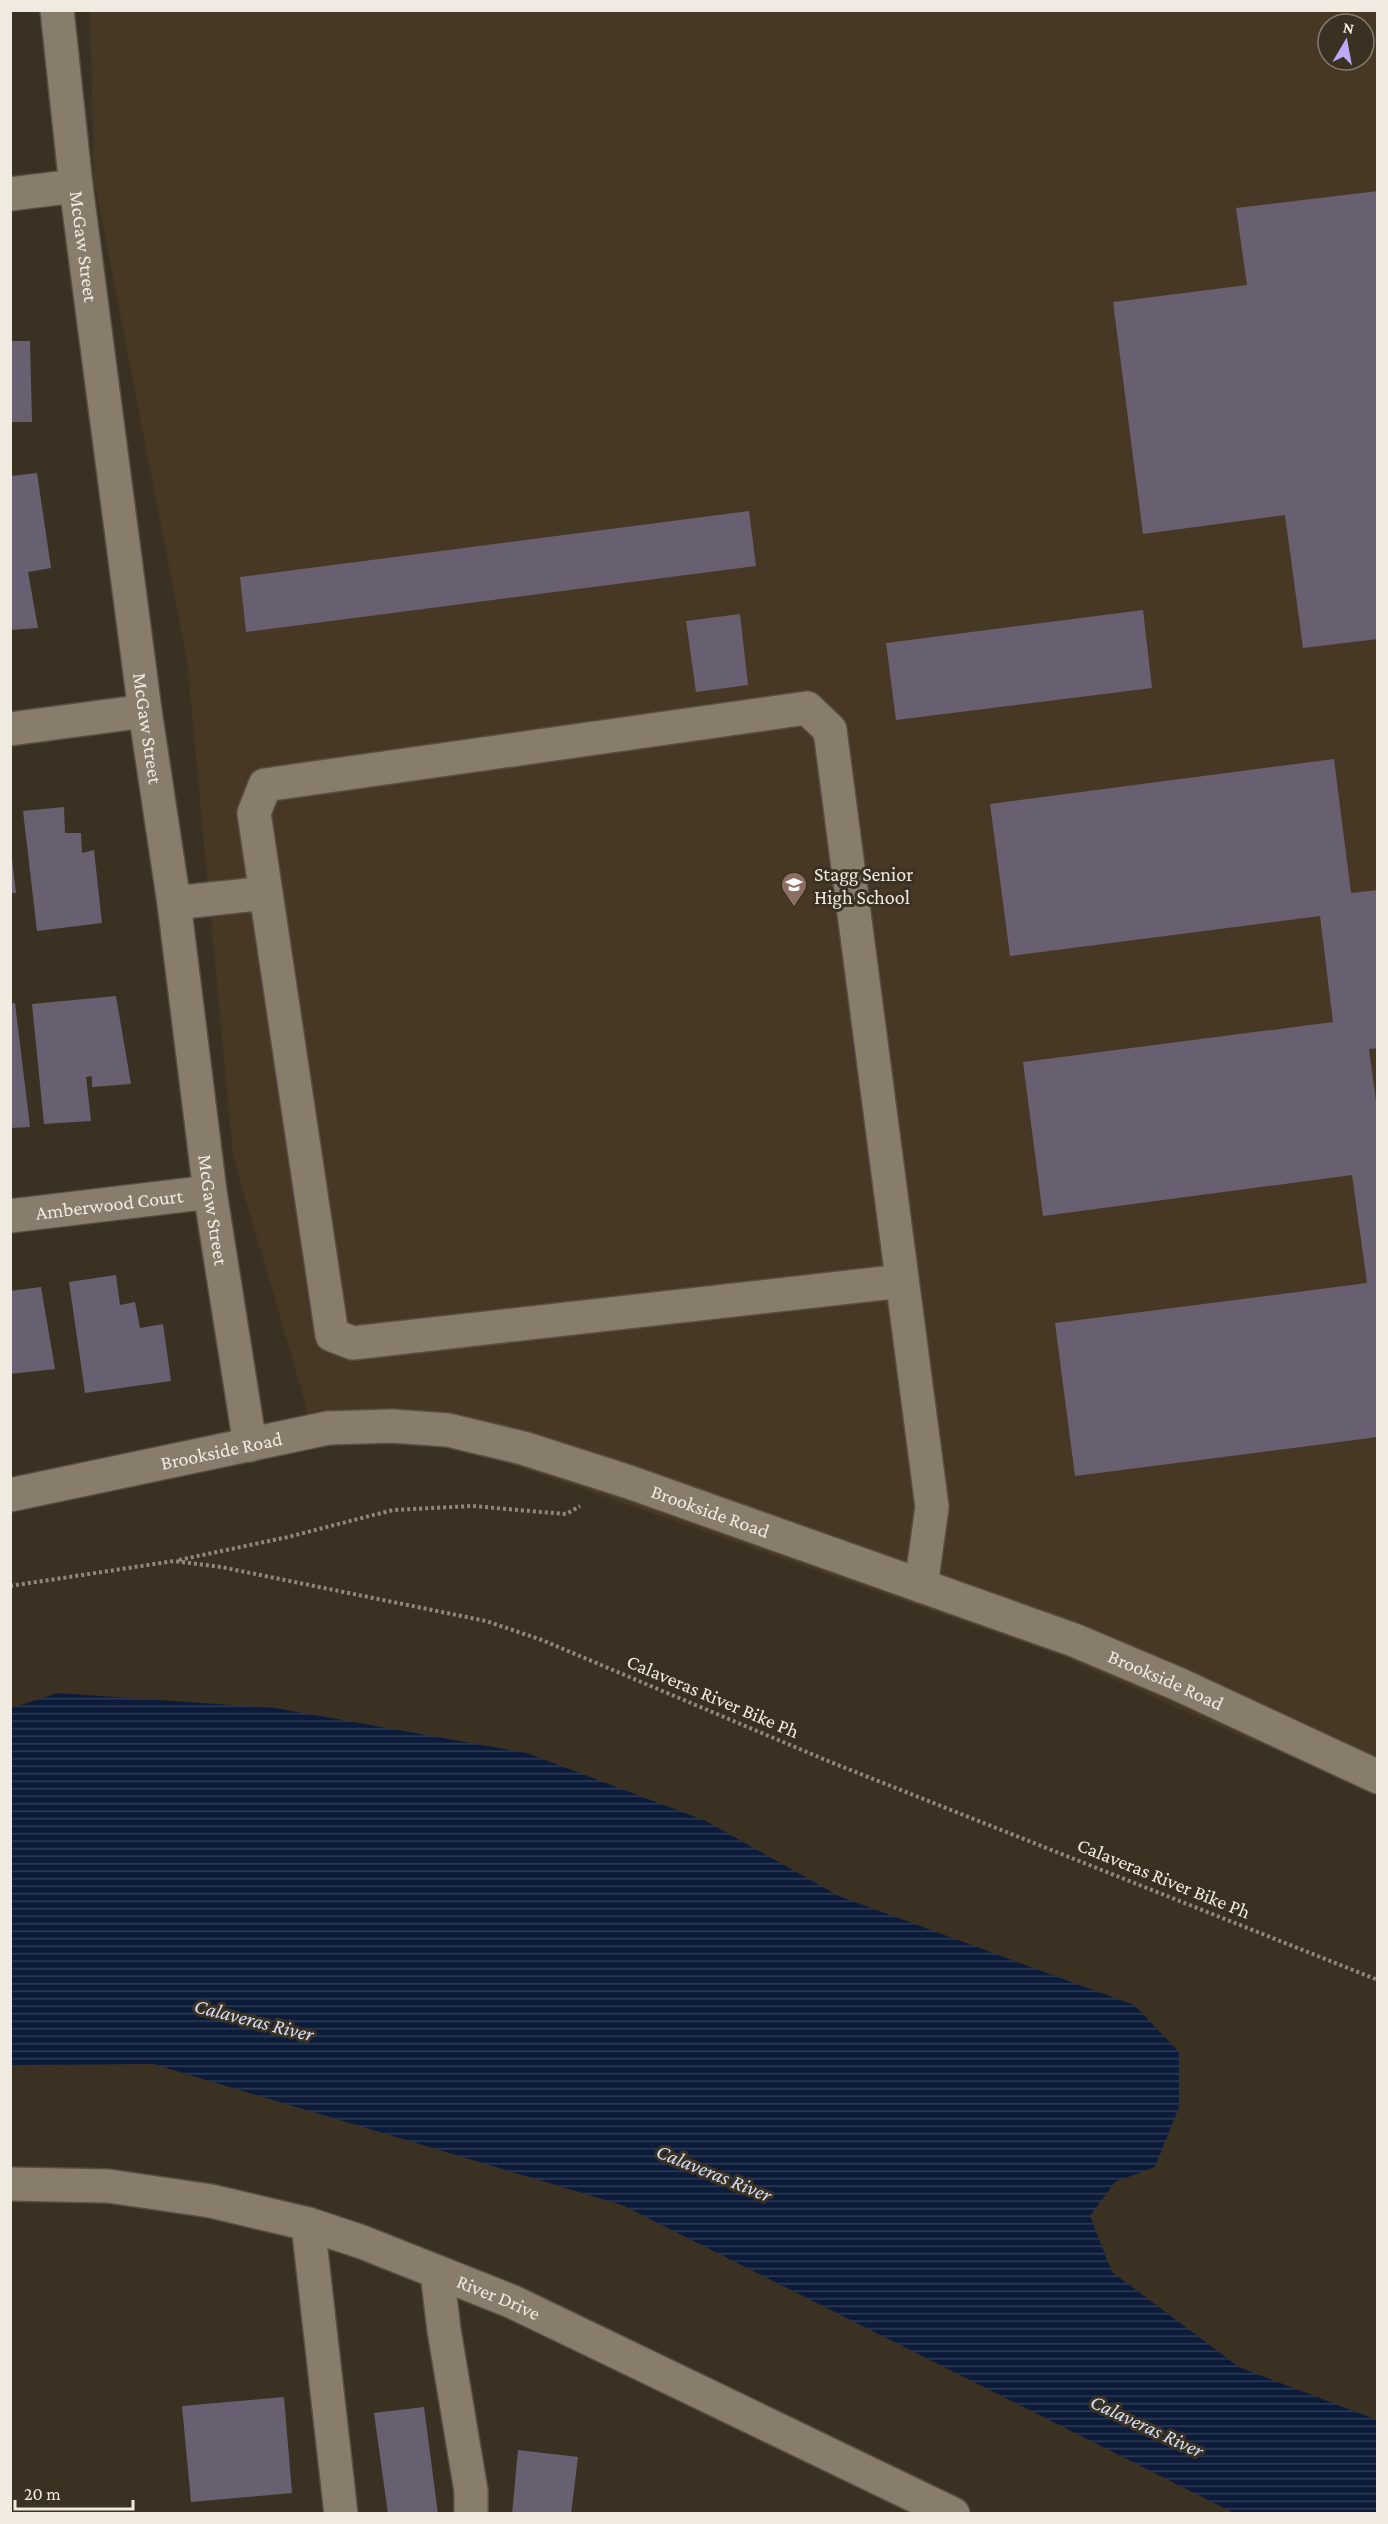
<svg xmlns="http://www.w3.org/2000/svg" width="1388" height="2524" viewBox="0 0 1388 2524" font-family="'Crimson Pro',serif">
	<defs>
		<pattern id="water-rules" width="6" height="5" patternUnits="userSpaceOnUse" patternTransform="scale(1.5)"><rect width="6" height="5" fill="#0b1b39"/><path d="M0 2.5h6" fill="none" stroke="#2f3c55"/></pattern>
	</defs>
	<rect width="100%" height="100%" fill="#3b3123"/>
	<!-- built -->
	<path fill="#463824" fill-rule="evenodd" d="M90 11H1377V1791L1250 1740 1059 1655 508 1463 433 1445 377 1440 314 1443 303 1395 233 1156 187 660 94 179ZM1328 24H1364V60H1328Z"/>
	<!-- water -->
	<path fill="url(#water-rules)" d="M58 1693 275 1708 527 1753 706 1821 839 1896 1134 2005 1179 2052V2107L1155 2167 1115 2182 1090 2216 1112 2272 1239 2367 1377 2420V2513H1234L622 2205 153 2064 11 2065V1708Z"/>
	<!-- building -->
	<path fill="#686070" d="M1378 191V639L1303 648 1285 515 1143 534 1113 302 1247 285 1236 208Z
		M10 341H30L32 422H10Z
		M37 473 51 568 28 572 38 628 10 630 11 476Z
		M749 511 756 566 246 632 240 577Z
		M1143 610 1152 688 896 720 886 643Z
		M740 614 748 685 696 692 686 621Z
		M1334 759 1351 893 1378 890V1048L1369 1049 1378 1116V1437L1075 1476 1055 1323 1367 1283 1352 1175 1043 1216 1023 1062 1333 1022 1320 916 1010 956 990 804Z
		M64 807 65 833H81L82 853 94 850 102 923 37 931 23 811Z
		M10 859H12L16 893H10Z
		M116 996 131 1084 92 1087V1076L86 1077 91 1121 44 1124 32 1004Z
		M15 1003 30 1127 10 1128V1004Z
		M116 1275 120 1305 135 1302 140 1328 163 1324 171 1381 85 1393 69 1282Z
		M41 1287 55 1369 10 1374V1291Z
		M284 2397 292 2493 191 2502 182 2406Z
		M424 2407 438 2514H388L374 2413Z
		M518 2450 578 2457 571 2514H512Z"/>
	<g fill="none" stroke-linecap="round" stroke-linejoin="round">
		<defs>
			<g id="minor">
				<path id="s1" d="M57 10 76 186 145 711 174 903 210 1192 250 1445"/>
				<path d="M10 194 76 186"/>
				<path d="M10 729 145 711"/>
				<path d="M174 903 266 893"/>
				<path id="s2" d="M10 1216 210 1192"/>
				<path d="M902 1281 353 1343 332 1335 254 813 265 785 807 708 830 730 932 1507 921 1586"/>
				<path id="s3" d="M10 1495 328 1428 392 1426 448 1430 523 1448 629 1482 1074 1640 1178 1684 1378 1777"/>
				<path id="s4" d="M10 2184 108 2186 211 2201 308 2224 362 2242 513 2302 953 2514"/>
				<path d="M308 2224 341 2514"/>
				<path d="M437 2272 444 2330 471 2491V2514"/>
			</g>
		</defs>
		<!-- minor casing -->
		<use href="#minor" stroke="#584f43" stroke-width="36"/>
		<!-- path -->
		<path stroke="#91887d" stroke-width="4" stroke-dasharray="3 3" stroke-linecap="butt" d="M179 1560 288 1537 393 1510 472 1506 566 1514 580 1506
			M10 1586 174 1561 221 1567 486 1621 542 1640 828 1761 1378 1980"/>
		<!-- minor -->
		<use href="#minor" stroke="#887d6d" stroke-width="33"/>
	</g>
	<!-- icons -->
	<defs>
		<symbol id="school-pin" viewBox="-11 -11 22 30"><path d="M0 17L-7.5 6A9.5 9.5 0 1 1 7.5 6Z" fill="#8d6e63" stroke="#3b3123"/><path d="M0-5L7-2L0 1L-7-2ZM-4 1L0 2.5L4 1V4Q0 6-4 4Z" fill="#fff"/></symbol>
	</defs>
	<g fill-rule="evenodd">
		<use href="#school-pin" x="779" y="870" width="30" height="40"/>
	</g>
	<g text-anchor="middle" stroke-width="6" stroke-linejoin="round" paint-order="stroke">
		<!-- street labels -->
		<g font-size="20" fill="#f1eae1" stroke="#3b3123">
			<text dy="7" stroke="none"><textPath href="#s1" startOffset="238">McGaw Street</textPath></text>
			<text dy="7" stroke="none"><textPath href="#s1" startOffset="724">McGaw Street</textPath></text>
			<text dy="7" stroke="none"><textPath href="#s2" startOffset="100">Amberwood Court</textPath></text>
			<text dy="7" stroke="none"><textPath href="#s1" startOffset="1210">McGaw Street</textPath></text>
			<text dy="7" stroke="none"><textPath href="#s3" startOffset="216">Brookside Road</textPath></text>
			<text dy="7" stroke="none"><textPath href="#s3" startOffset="720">Brookside Road</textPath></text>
			<text dy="7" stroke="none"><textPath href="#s3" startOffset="1206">Brookside Road</textPath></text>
			<text transform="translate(713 1696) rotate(23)" y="7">Calaveras River Bike Ph</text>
			<text transform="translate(1164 1878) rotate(22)" y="7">Calaveras River Bike Ph</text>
			<text dy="7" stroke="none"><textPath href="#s4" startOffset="506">River Drive</textPath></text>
		</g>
		<!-- poi labels -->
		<g font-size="20" fill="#f1eae1" stroke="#3b3123" text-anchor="start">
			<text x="814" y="881">Stagg Senior<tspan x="814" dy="23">High School</tspan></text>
		</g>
		<!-- water labels -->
		<g font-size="21" font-style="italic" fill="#d0def7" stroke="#3b3123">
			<text transform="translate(254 2020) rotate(14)" y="7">Calaveras River</text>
			<text transform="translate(714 2173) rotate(22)" y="7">Calaveras River</text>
			<text transform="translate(1147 2426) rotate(25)" y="7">Calaveras River</text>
		</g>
	</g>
	<!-- border -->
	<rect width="1388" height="2524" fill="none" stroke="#f1eae1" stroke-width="24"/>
	<!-- north arrow -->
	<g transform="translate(1346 42) rotate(10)"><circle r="28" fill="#3b3123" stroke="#847b6f" stroke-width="1.5"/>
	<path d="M0-4.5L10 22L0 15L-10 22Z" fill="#bda9f5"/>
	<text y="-9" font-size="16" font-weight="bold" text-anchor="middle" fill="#f1eae1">N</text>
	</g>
	<!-- scale -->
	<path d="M15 2500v9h118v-9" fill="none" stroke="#f1eae1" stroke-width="3"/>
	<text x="24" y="2500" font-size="18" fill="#f1eae1" stroke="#3b3123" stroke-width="4.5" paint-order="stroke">20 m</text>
</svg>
